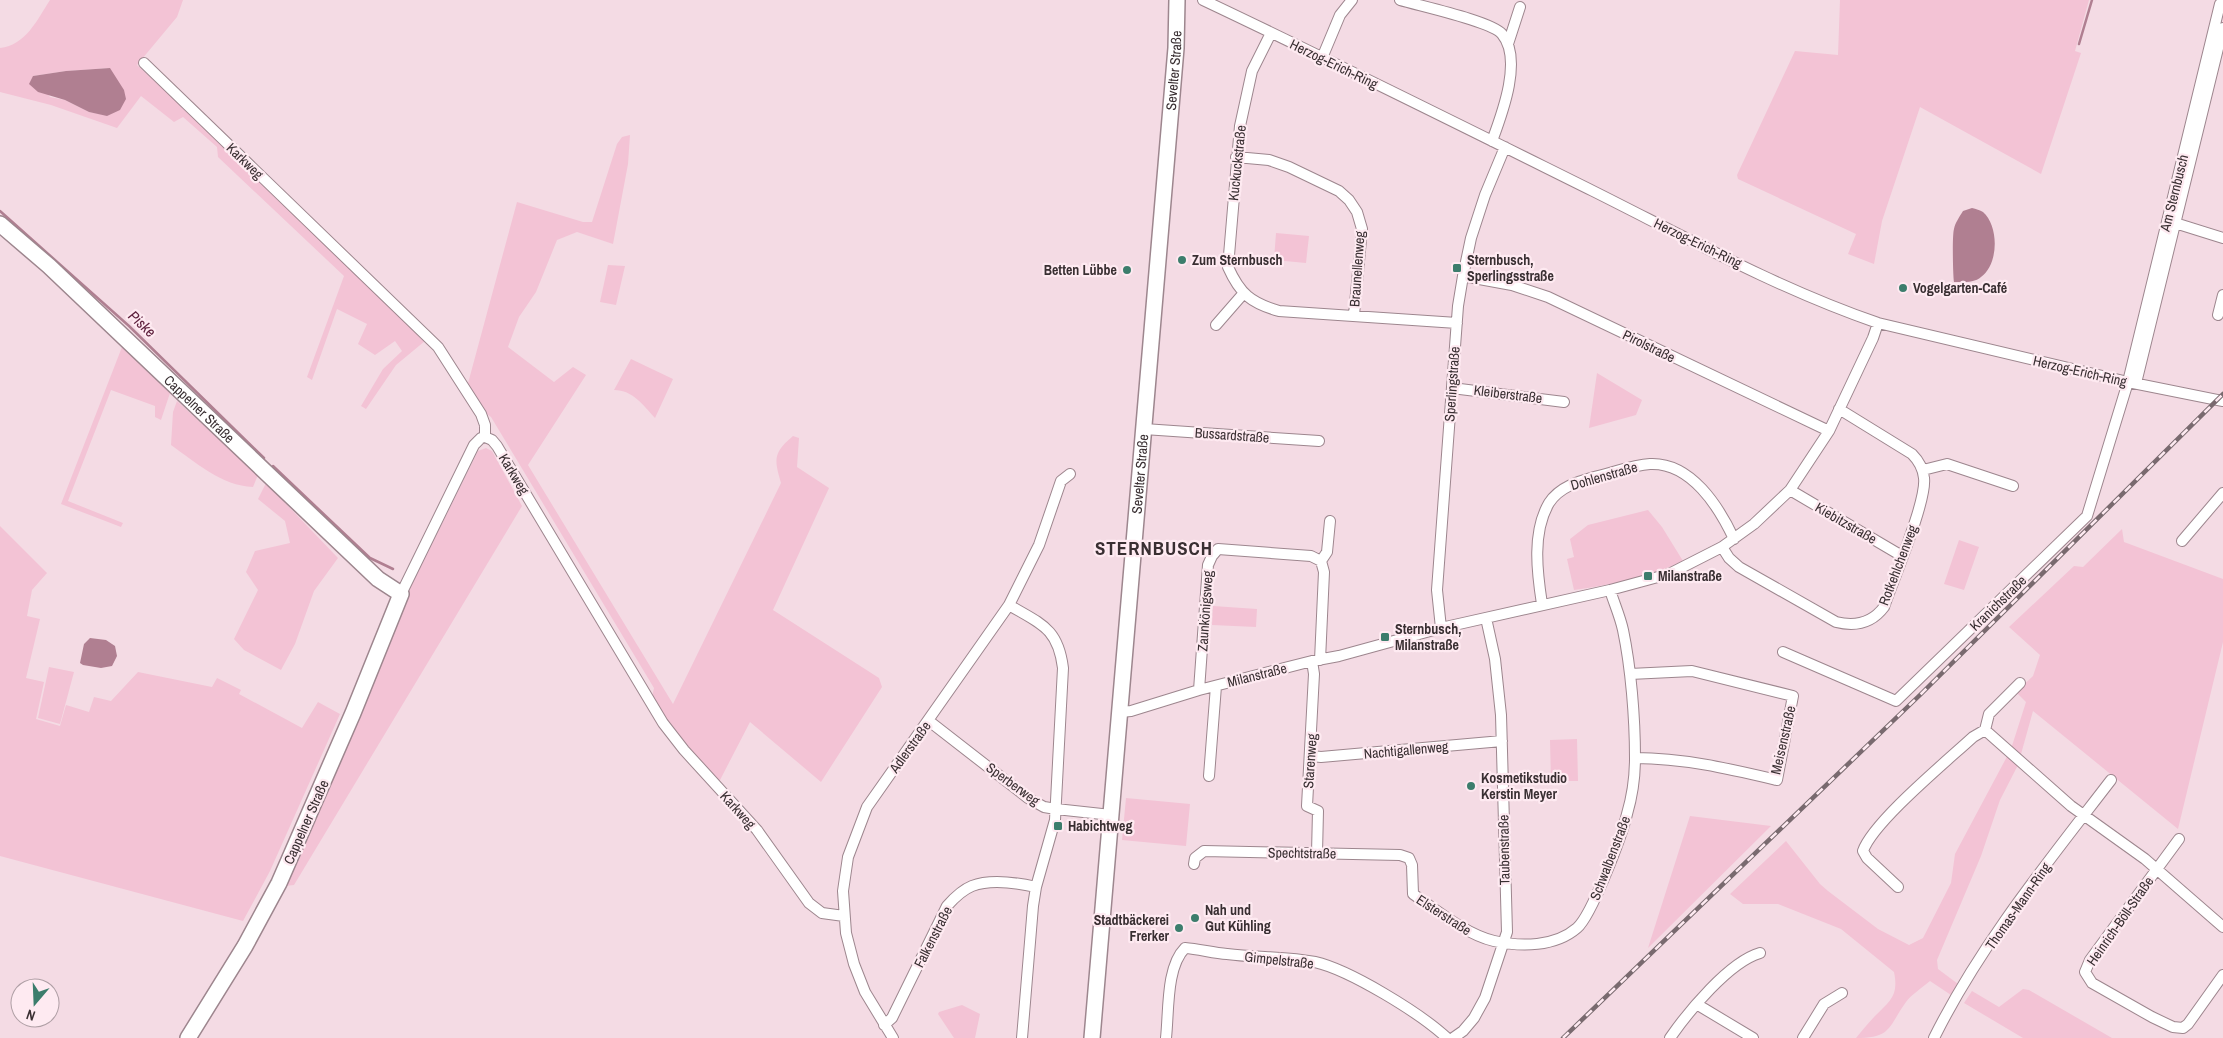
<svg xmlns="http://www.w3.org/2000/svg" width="2223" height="1038" viewBox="0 0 2223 1038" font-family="'Archivo Narrow',sans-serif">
	<rect width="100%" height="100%" fill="#f4dbe4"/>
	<!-- green -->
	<path fill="#f3c3d5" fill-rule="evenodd" d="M50 0H183L177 17 137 65 187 111 425 341 396 365 366 409 361 406 383 369 402 351 395 341 375 355 358 344 367 324 337 309 312 380 307 377 344 276 218 157 217 147 183 117 174 122 141 96 117 128 51 105 0 92V48C26 45 37 20 50 0ZM109 68 117 82 106 115 89 112 65 100 50 97 33 76 66 71Z
		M1840 0H2089L2075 51 2081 53 2041 174 1920 107 1882 221 1874 264 1848 254 1856 234 1738 179 1737 175 1795 51 1838 55Z
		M630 135 628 164 613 244 577 232 557 240 536 292 519 317 508 347 554 382 573 367 586 375 528 465 673 704 781 483C774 459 773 453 793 436L799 438 797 467 829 488 773 610 879 678 882 687 821 782 750 722 719 782C695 755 671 728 652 697L654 688 491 417 484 412 467 387 517 202 583 222H592L617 144 622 137Z
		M1276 233 1309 236 1306 263 1274 260Z
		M608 265 625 266 616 305 600 302Z
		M122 347 170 393 161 420 155 417V406L111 390 68 501 123 523 121 527 61 504Z
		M631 359 673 379 655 418C643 405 633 390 614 390Z
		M1597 373 1642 400 1636 415 1589 428Z
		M177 401 258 475 253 487C222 486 195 462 171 445L173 412Z
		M486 448 492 451 522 506 294 885 285 886 409 590 478 451Z
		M266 483 338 558 314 591 295 644 281 670 244 650 234 639 258 590 246 572 255 551 290 543 285 521 258 499Z
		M1648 510 1662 527 1683 561C1649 577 1611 585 1574 590L1567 559 1574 557 1570 539 1588 525Z
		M0 526 47 573 32 590 27 616 40 619 26 678 44 682 36 719 60 726 66 705 89 712 94 697 111 701 138 672 212 687 217 678 241 690 239 694 302 728 318 702 340 714 270 871 243 921 0 856Z
		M2122 529 2124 542 2223 579V642L2178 829 2033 711 2018 765 2000 800 1981 856 1937 960 1938 969 1958 984 1951 995 1930 981C1922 988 1912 994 1906 1002 1888 1027 1892 1038 1856 1038 1862 1031 1868 1023 1875 1016 1890 1001 1899 996 1894 972L1841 929 1778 904H1743L1730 894 1786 841 1820 884 1828 891 1878 929 1909 945 1923 938 1951 883 1955 854 2011 749 2026 702 2016 692 2033 676 2040 655 2009 627 2074 566 2083 567Z
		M1959 540 1979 547 1964 590 1944 584Z
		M1213 606 1257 609 1256 627 1212 625Z
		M49 667 74 672 60 724 38 718Z
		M1577 739 1578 781H1551L1550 740Z
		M1126 798 1190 804 1186 846 1122 840Z
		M1690 816 1771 826 1648 948Z
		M2023 989 2029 990 2112 1038H2023L1964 1003 1972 991 1999 1007Z
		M962 1005 980 1014 975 1038H954L938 1014 939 1012Z"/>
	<!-- water -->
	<path fill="#b07f91" d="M110 68 124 90 126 99 120 110 107 116 89 112 65 100 38 92 29 84 33 76 66 71Z
		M1972 208C1976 209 1980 210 1983 212 1999 226 1999 264 1981 277 1975 283 1962 282 1954 282 1953 277 1952 235 1954 229 1955 223 1960 216 1963 211Z
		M90 638 106 640 115 646 117 656 112 666 101 668 83 665 80 663 84 644Z"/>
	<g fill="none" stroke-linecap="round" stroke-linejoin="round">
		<!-- stream -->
		<path stroke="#b07f91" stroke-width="2.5" d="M2079 44 2092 0
			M0 211 129 326 264 458
			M273 466 370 558 393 569"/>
		<defs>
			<path id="street" d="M1203 0C1334 62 1464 127 1593 191 1687 238 1779 289 1878 323L2128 382 2223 401
				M1400 0C1420 6 1491 21 1502 34 1523 59 1502 114 1492 141
				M1271 33 1252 71 1240 126 1228 267C1240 294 1251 303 1279 311L1457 323
				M1508 44 1520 7
				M1322 58 1340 15 1352 0
				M144 63 438 347 481 414 485 425V437
				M1236 157 1269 160 1289 167 1339 191 1349 200 1357 212 1362 229 1354 315
				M2175 223 2223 238
				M1463 276 1512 285 1548 297 1829 431
				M2218 315 2223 295
				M1216 325 1243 294
				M2136 383 2223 28
				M1452 388 1564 402
				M1144 429 1319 441
				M485 437 492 440 497 446 663 723 684 750 757 830 809 903 822 913 844 916
				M1923 470 1947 464 2013 486
				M1790 490 1902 556
				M2182 541 2223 493
				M1722 547 1729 558 1739 567 1836 622C1856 627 1872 623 1884 607 1893 580 1927 501 1924 478 1923 468 1919 461 1912 454L1839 409
				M1321 561 1327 552 1330 521
				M401 594 474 445 481 438 485 437
				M1542 604C1537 572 1532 532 1549 503 1560 486 1580 481 1598 476 1615 472 1633 465 1650 464 1691 462 1719 507 1734 539
				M1009 605C1041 624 1058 628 1063 668L1055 820 1036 887 1033 906 1022 1038
				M1441 628 1437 590 1458 306 1463 276 1471 238 1485 195 1505 147
				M1783 652 1896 701 2087 516 2128 382 2220 4
				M1312 661 1314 674 1307 806 1318 811 1317 853
				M1630 674 1692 671 1793 696 1777 780C1730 769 1684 758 1635 758
				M1199 690 1208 565 1212 556 1218 549 1311 556 1321 561 1324 572 1320 660
				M1120 712 1131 711 1199 690 1312 661 1339 656 1441 628 1610 590 1669 574 1722 547 1754 524 1790 490 1829 431 1873 338 1878 323
				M929 721 1028 798 1044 807 1056 809 1111 815
				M1985 730 2071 806 2145 859 2223 927
				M1985 730 1989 714 2020 683
				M1311 756 1321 757 1502 741
				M1209 776 1216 686
				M2179 839 2090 960 2085 972 2092 983 2152 1017 2173 1027 2183 1028 2188 1024 2223 975
				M1194 864 1195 858 1204 851 1400 855 1409 858 1412 865 1413 894C1436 910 1467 935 1494 941 1521 947 1555 947 1577 928 1592 915 1622 835 1627 814 1632 797 1635 776 1635 758 1635 718 1631 668 1623 630 1620 616 1614 603 1610 590
				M1898 887 1867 858 1863 851C1873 822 1947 761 1973 737L1985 730
				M1698 1005 1753 1038
				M884 1025 892 1018 947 906C954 898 962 890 972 886 990 879 1018 883 1036 887
				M893 1038 865 992 854 964 846 933 843 891 848 857 867 807 1009 605 1039 545 1061 481 1070 474
				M1166 1038C1169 1011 1166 967 1185 948 1199 949 1213 953 1227 954 1256 958 1286 956 1315 962 1350 970 1420 1013 1447 1038
				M1453 1038 1463 1031 1474 1018 1485 998 1507 932 1501 715 1495 659 1486 618
				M1670 1038C1688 1012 1729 962 1760 953
				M1803 1038 1824 1004 1842 993
				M1934 1038C1980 945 2048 862 2111 780"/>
			<g id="secondary">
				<path id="s1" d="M0 224 49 266 378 579 401 594 353 713 279 883 245 946 188 1038"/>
				<path id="s2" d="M1092 1038 1176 48 1177 0"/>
			</g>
		</defs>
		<!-- street casing -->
		<use href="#street" stroke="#9d868e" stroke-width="12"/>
		<!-- secondary casing -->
		<use href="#secondary" stroke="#9d868e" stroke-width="18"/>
		<!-- street -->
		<use href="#street" stroke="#fff" stroke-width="10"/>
		<!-- secondary -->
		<use href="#secondary" stroke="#fff" stroke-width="15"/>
		<defs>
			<path id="rail" d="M1563 1038 1921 694 2223 394"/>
		</defs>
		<!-- rail casing -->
		<use href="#rail" stroke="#796a6f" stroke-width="4.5"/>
		<!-- rail -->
		<use href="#rail" stroke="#feeaf1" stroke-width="2.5" stroke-dasharray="8" stroke-linecap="butt"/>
	</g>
	<!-- markers -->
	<g fill="#3c7d6c" stroke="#feeaf1" stroke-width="2">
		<circle cx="1182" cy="260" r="5"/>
		<rect x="1452" y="263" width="10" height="10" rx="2.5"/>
		<circle cx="1127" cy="270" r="5"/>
		<circle cx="1903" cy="288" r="5"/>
		<rect x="1643" y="571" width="10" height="10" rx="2.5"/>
		<rect x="1380" y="632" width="10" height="10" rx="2.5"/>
		<circle cx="1471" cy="786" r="5"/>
		<rect x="1053" y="821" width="10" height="10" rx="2.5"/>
		<circle cx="1195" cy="918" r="5"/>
		<circle cx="1179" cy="928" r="5"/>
	</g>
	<g text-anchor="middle" stroke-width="4.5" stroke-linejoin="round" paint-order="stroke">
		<!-- street labels -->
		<g font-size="14" fill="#392f32" stroke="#feeaf1">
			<text transform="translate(1334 64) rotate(26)" y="5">Herzog-Erich-Ring</text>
			<text dy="5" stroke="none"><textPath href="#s2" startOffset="971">Sevelter Straße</textPath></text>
			<text transform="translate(245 161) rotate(44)" y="5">Karkweg</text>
			<text transform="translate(1237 163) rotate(-84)" y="5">Kuckuckstraße</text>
			<text transform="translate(2174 193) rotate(-76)" y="5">Am Sternbusch</text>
			<text transform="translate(1698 243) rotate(26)" y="5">Herzog-Erich-Ring</text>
			<text transform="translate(1357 269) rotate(-86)" y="5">Braunellenweg</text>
			<text transform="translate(1649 346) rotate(26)" y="5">Pirolstraße</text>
			<text transform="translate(2080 371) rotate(13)" y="5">Herzog-Erich-Ring</text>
			<text transform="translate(1452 384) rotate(-86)" y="5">Sperlingstraße</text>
			<text transform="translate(1508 394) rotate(7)" y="5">Kleiberstraße</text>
			<text dy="5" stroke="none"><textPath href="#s1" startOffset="272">Cappelner Straße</textPath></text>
			<text transform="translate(1232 435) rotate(4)" y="5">Bussardstraße</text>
			<text transform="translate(514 474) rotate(59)" y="5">Karkweg</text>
			<text dy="5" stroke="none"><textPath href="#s2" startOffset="566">Sevelter Straße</textPath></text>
			<text transform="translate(1604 476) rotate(-16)" y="5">Dohlenstraße</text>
			<text transform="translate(1846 523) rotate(30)" y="5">Kiebitzstraße</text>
			<text transform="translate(1898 565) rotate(-69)" y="5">Rotkehlchenweg</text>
			<text transform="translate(1998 603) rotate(-44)" y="5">Kranichstraße</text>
			<text transform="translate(1205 611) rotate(-86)" y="5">Zaunkönigsweg</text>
			<text transform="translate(1257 675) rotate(-14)" y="5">Milanstraße</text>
			<text transform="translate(1783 740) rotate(-77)" y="5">Meisenstraße</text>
			<text transform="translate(910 747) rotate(-54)" y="5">Adlerstraße</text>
			<text transform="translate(1406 750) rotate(-5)" y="5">Nachtigallenweg</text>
			<text transform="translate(1310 761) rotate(-86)" y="5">Starenweg</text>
			<text transform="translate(1013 784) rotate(36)" y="5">Sperberweg</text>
			<text transform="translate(738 810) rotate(48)" y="5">Karkweg</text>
			<text transform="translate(306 822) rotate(-66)" y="5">Cappelner Straße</text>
			<text transform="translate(1504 850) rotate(-91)" y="5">Taubenstraße</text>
			<text transform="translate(1302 853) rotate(1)" y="5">Spechtstraße</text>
			<text transform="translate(1610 858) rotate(-69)" y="5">Schwalbenstraße</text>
			<text transform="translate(2018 906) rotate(-55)" y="5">Thomas-Mann-Ring</text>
			<text transform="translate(1444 915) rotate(33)" y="5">Elsterstraße</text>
			<text transform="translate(2120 921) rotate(-55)" y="5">Heinrich-Böll-Straße</text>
			<text transform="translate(933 937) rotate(-63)" y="5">Falkenstraße</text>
			<text transform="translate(1279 960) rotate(6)" y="5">Gimpelstraße</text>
		</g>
		<!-- poi labels -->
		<g font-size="14" font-weight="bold" fill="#392f32" stroke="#feeaf1" text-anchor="start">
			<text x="1192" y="265">Zum Sternbusch</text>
			<text x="1467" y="265">Sternbusch,<tspan x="1467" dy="16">Sperlingsstraße</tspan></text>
			<text x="1117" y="275" text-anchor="end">Betten Lübbe</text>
			<text x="1913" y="293">Vogelgarten-Café</text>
			<text x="1658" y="581">Milanstraße</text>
			<text x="1395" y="634">Sternbusch,<tspan x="1395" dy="16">Milanstraße</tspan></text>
			<text x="1481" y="783">Kosmetikstudio<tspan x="1481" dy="16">Kerstin Meyer</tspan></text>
			<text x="1068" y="831">Habichtweg</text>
			<text x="1205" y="915">Nah und<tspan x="1205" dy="16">Gut Kühling</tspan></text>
			<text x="1169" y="925" text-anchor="end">Stadtbäckerei<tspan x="1169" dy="16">Frerker</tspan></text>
		</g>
		<!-- water labels -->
		<g font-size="15" font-style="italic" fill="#5f223e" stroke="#feeaf1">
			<text transform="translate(142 324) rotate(43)" y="5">Piske</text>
		</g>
		<!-- district labels -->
		<g font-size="19" font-weight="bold" letter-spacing="1" fill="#392f32" stroke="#feeaf1">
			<text x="1154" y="555">STERNBUSCH</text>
		</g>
	</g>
	<!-- north arrow -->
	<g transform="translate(35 1003) rotate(199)"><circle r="24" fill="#feeaf1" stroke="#af9fa5"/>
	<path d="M0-4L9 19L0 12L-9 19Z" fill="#3c7d6c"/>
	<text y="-8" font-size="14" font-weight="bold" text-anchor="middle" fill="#392f32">N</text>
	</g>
</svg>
